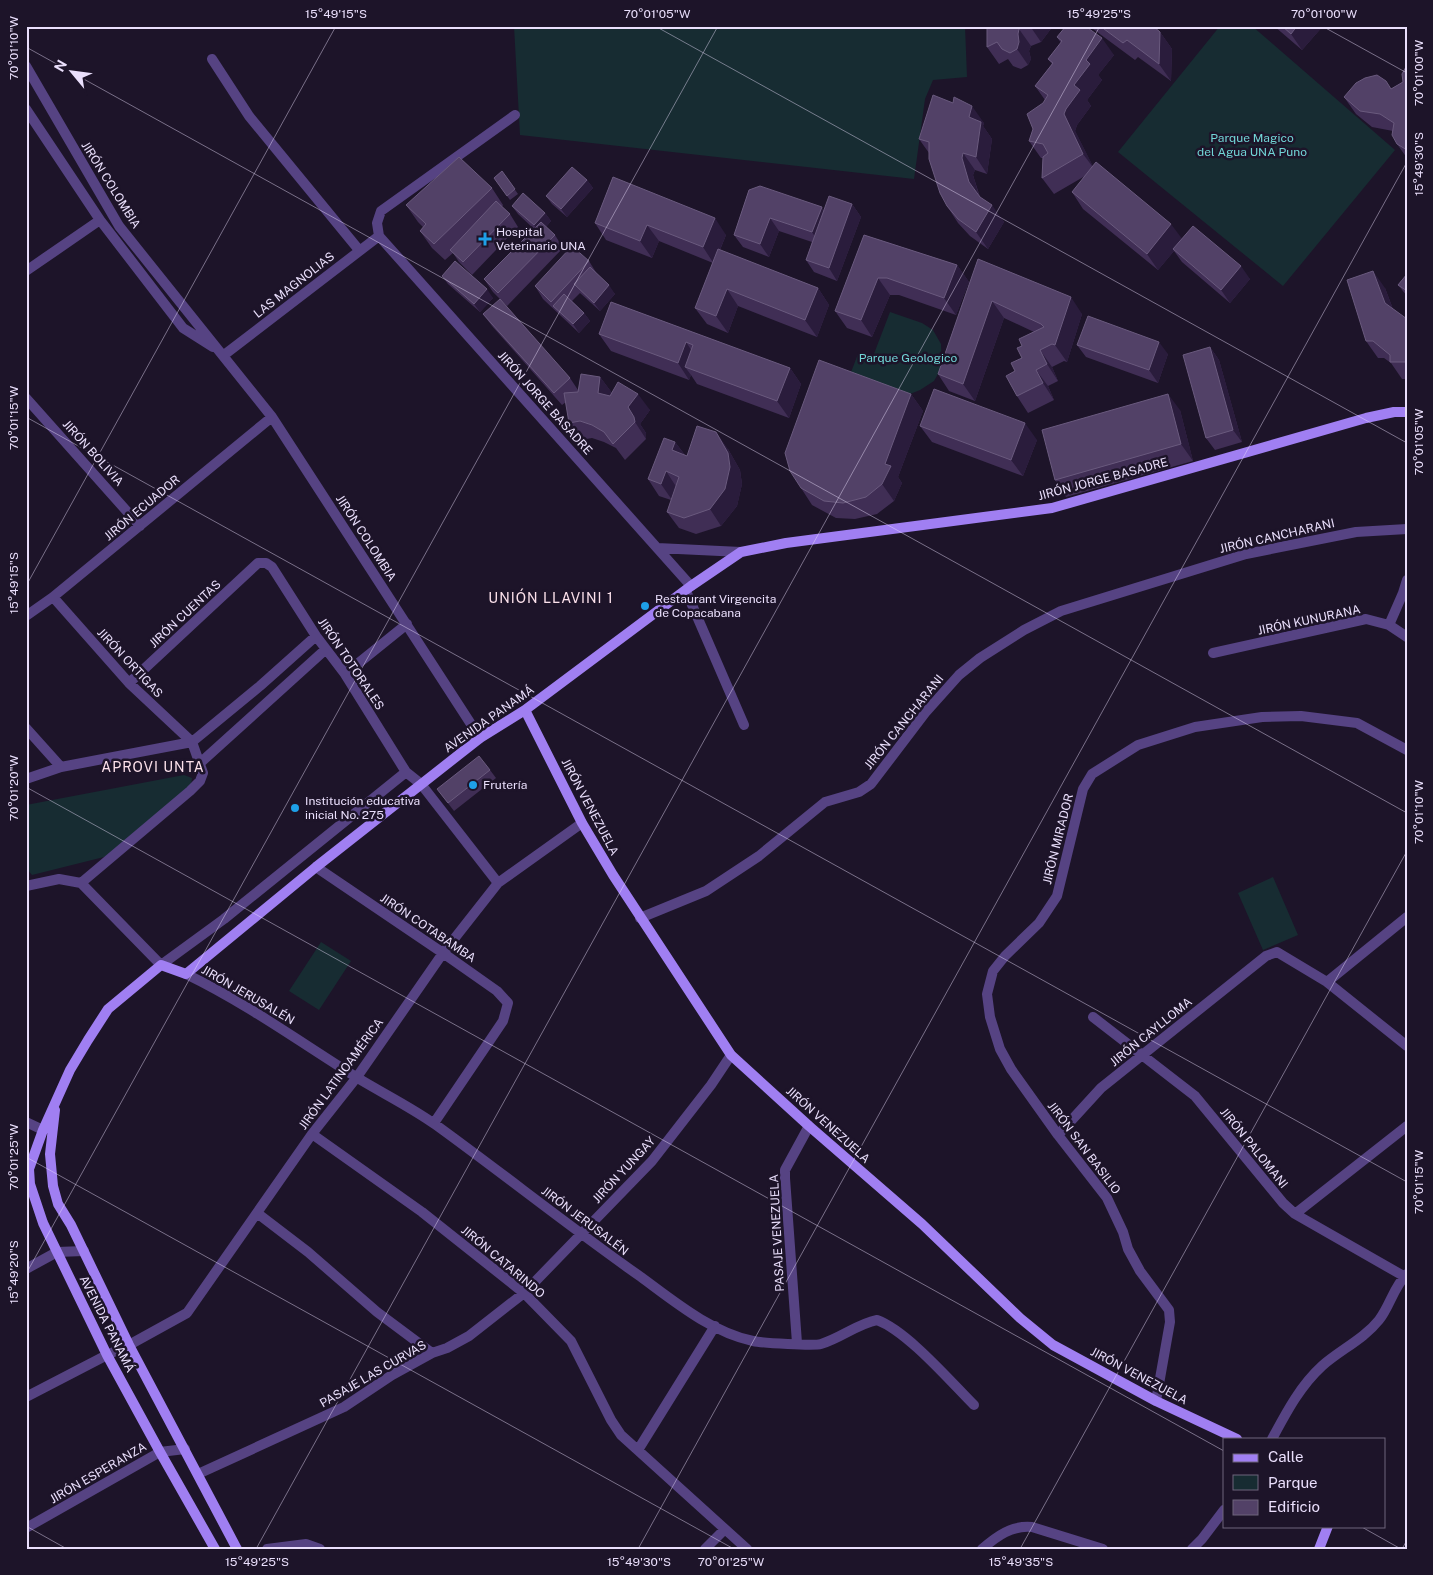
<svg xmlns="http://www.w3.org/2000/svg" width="1433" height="1575" viewBox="0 0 1433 1575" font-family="'Public Sans',sans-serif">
	<rect width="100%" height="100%" fill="#1d1429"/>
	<!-- green -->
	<path fill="#172c32" d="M514 26H965L967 77 933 80 925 99 914 179 520 135Z
		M1220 26H1252L1395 150 1283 286 1118 152Z
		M890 312 922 323 933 330 941 344 942 367 934 381 920 390 905 396 848 380 858 354 872 359Z
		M184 775 192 778 191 785 116 851 104 857 32 875 26 868V805Z
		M1273 877 1298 935 1263 950 1238 893Z
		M321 942 351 961 319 1010 289 991Z"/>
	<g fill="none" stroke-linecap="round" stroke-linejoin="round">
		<!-- street -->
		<path stroke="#564383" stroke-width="10" d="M212 59 249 116 359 250
			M26 66 119 226 272 417 480 738
			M26 109 100 220 183 328 213 347
			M379 236 691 586
			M379 236 377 223 381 211 515 115
			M26 271 100 220
			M224 355 379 236
			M26 398 140 526
			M657 548 741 552
			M686 591 744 725
			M53 597 129 683 192 742 203 773 200 781 190 791 81 883
			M26 616 53 597 272 417
			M1389 625 1403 593 1407 580
			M1213 653 1366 619 1389 625 1407 637
			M345 674 407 624
			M129 683 258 563H266L272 567 316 636 345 674 406 772 421 784 498 883
			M26 728 61 767
			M199 764 326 649
			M26 779 61 767 192 742 260 686 316 636
			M316 867 443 953 497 991 508 1003 503 1021 434 1123
			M26 886 59 879 81 883 161 965 224 919 406 772
			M640 918 706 891 759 856 825 802 859 792 871 784 925 713 959 675 980 658 1024 630 1061 611 1246 554 1356 532 1407 529
			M186 974C246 1003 300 1042 356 1077 382 1093 411 1107 436 1125 505 1175 571 1228 641 1277 675 1302 711 1332 753 1341 762 1343 814 1346 821 1344 841 1338 857 1324 877 1320 907 1331 950 1381 974 1405
			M1327 982 1407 917
			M1093 1017 1195 1096 1283 1203 1295 1214 1407 1278
			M26 1122 43 1130
			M312 1134 422 1212 524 1293 571 1341 611 1420 621 1435 747 1549
			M1058 1135 1101 1088 1266 956 1277 952 1327 982 1407 1046
			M257 1213 308 1252 377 1312 432 1353
			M1295 1214 1407 1126
			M26 1269 57 1252 84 1251
			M797 1343 785 1178V1170L809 1126
			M26 1397 107 1355 129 1345 187 1313 312 1134 357 1077 443 953 498 883 582 823
			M1156 1401 1170 1322 1169 1310 1140 1271 1128 1249 1123 1232 1107 1198 1058 1135 1011 1069 1000 1049 990 1017 987 994 993 971 1005 956 1039 923 1057 896 1083 789 1092 774 1138 745 1195 727 1262 717 1301 716 1357 723 1407 750
			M1272 1439C1286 1413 1300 1386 1322 1366 1340 1350 1364 1339 1379 1320 1390 1306 1394 1286 1407 1274
			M638 1450 715 1326
			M198 1474 344 1407 392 1375 432 1353 447 1348 469 1336 524 1293 652 1161 711 1085 731 1055
			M26 1528 160 1452 185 1449
			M267 1549 306 1544 320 1549
			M705 1549 725 1529
			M982 1549C997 1536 1012 1525 1032 1527L1103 1549
			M1192 1549 1202 1539 1224 1510"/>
		<!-- secondary -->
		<path stroke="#a07ff2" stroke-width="10" d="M525 710 582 823 613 875 731 1055 809 1126 922 1224 1020 1318 1053 1345 1156 1401 1237 1439
			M55 1110 50 1154 53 1186 58 1204 71 1225 129 1345 237 1549
			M215 1549 160 1452 107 1355 43 1223 30 1184 29 1169 43 1130 70 1070 88 1040 108 1009 161 965 186 974 316 867 480 738 525 710 691 586 741 552 786 543 1052 508 1366 418 1394 412H1407
			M1319 1549 1328 1526"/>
	</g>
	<!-- wall -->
	<path fill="#402e55" d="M987 26H1053L1041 42 1031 46 1029 51 1031 59 1028 65 1021 69 1013 66 1008 59 999 64 987 47Z
		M1089 26H1153L1160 32 1172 49 1171 81 1138 57 1135 60Z
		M1274 26H1323L1302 50Z
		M1057 37 1114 55 1098 75 1102 80 1087 100 1091 106 1077 125 1075 131 1093 167 1182 239 1250 279 1230 303 1182 262 1174 251 1158 270 1083 209 1072 192 1085 176 1054 194 1042 178 1043 158H1041L1029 141 1045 100 1035 86 1052 64 1048 59 1061 43Z
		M1407 65V158L1397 144 1393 131 1372 127 1356 114 1344 97 1391 89 1403 82Z
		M953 103 984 123 983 126 992 139 987 174 975 170 973 175 980 197 1004 222 988 249 970 236 958 223 947 206 929 153 919 139Z
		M502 171 518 194 510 200 494 178Z
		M613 177 726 235 720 250 818 288 829 305 817 337 738 306 728 333 707 324 695 308 713 263 659 241 652 258 606 240 595 223Z
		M587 180 593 188 567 217 552 204 546 196Z
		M492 188 503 205 502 207 510 214 518 227 472 275 459 262 453 253 445 260 432 248 420 231 423 227 418 222 406 205Z
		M749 190 824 210 852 204 861 217 837 281 814 272 806 260 812 242 779 231 769 257 743 247 734 235Z
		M512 206 545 213 551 221 546 227 555 235 563 248 507 306 493 292 484 279 534 229 518 214Z
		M864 235 957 265 969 282 956 315 899 295H890L872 337 847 328 835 311Z
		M978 259 1082 314 1067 362 1064 361 1052 367 1058 381 1048 386 1054 400 1028 413 1017 396 1015 371 1022 358V346L1034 332 1004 318 975 401 949 391 938 374Z
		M589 261 597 274 615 294 600 311 580 293 572 301 584 313 590 321 579 333 543 299 535 286Z
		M1407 274V296L1398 285Z
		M442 276 493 298 480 312 448 284Z
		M1385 288 1393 309 1407 319V379H1402L1391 363 1384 358H1378L1366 341Z
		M611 302 790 368 801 384 789 418 697 384 691 375 689 380 611 351 599 334Z
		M483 314 570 378 578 390 600 377 612 393 650 410 640 424 646 433V439L625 460 616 448 604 442 592 438 581 440 569 423 566 402 562 405 492 326Z
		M1077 345 1168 354 1158 383 1086 357Z
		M1210 347 1219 360 1242 442 1215 450 1206 438Z
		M911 394 923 411 898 477 902 483 894 501 877 514 855 519 836 518 812 505 801 488Z
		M1180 410 1193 461 1066 497 1055 480Z
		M920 426 1037 440 1023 476 932 442Z
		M675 442 685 455 687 456 728 449 740 470 742 484 737 506 721 526 696 534 679 528 667 512 671 500 659 496 648 479Z
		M490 770 496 778 454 811 437 789Z"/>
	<!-- shaded-wall -->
	<path fill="#2a1c3c" d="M1030 26H1053L1041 42Z
		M1297 26H1323L1302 50 1291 34Z
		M1019 29 1031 46 1029 51 1031 59 1028 65 1017 49 1018 34Z
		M1160 32 1172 49 1171 81 1159 64Z
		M1102 38 1114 55 1098 75 1102 80 1087 100 1091 106 1077 125 1075 131 1095 170 1083 154 1064 114 1074 85 1086 60Z
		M972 106 984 123 983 126 992 139 987 174 976 157 969 117Z
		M963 153 975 170 973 175 980 199 969 182 962 158Z
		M587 180 593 188 567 217 561 209Z
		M852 204 861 217 837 281 829 268Z
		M992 205 1004 222 988 249 976 232Z
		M822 207 830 219 820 245 812 232Z
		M545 213 551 221 540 234 534 225Z
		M715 218 726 235 714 264 703 247Z
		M770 218 779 231 769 257 760 244Z
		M1171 224 1183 240 1173 249 1174 251 1158 270 1147 254Z
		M647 225 659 241 652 258 640 241Z
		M957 265 969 282 956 315 944 298Z
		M1241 266 1250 279 1230 303 1221 290Z
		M1373 271 1385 288 1397 320 1385 303Z
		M878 278 890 295 872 337 861 320Z
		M609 285 615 294 600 311 594 303Z
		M818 288 829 305 817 337 805 320Z
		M487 289 493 298 480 312 474 304Z
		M727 289 738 306 728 333 716 316Z
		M1071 297 1082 314 1067 362 1055 345Z
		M992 301 1004 318 975 401 963 384Z
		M584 313 590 321 579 333 573 324Z
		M686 342 697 359 685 367 691 375 689 380 678 363Z
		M1159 342 1168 354 1158 383 1149 370Z
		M1210 347 1219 360 1242 442 1233 430Z
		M1040 350 1052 367 1058 381 1047 364Z
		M790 368 801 384 789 418 777 401Z
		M1036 370 1048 386 1054 400 1043 383Z
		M600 377 612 393 610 410 598 393Z
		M638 394 650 410 640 424 646 433V439L635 422 628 407Z
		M911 394 923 411 898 477 902 483 894 501 882 484 885 464Z
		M1168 394 1180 410 1193 461 1181 444Z
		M1025 423 1037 440 1023 476 1011 460Z
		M716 432 728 449 740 470 742 484 737 506 721 526 710 509Z
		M675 442 687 458 672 450Z
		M666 471 677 488 672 500 661 484Z"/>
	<!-- building -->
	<path fill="#524167" stroke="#6a5a7e" d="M987 26H1026L1019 29 1018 34 1019 42 1017 49 1010 53 1002 49 997 42 987 47Z
		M1066 26H1085L1102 38 1086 60 1090 64 1074 85 1080 90 1066 109 1064 114 1083 154 1042 178 1043 157 1048 153 1043 144 1029 141 1033 129 1027 114 1043 103 1048 95 1035 86 1053 63 1048 59 1062 41 1057 37Z
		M1100 26H1153L1160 32 1159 64 1127 40 1123 43Z
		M1282 26H1297L1291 34Z
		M1407 65V150L1397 144 1392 135 1394 123 1380 114 1360 111 1344 97 1356 83 1365 78 1377 75 1386 81 1391 89 1403 82 1402 74Z
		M933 95 953 103 954 97 972 106 969 117 981 122 976 157 963 153 962 158 969 182 980 197 992 205 976 232 958 219 947 206 940 193 929 159V142L919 139Z
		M459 157 492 188 434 244 420 231 426 224 406 205Z
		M1096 162 1171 224 1147 254 1072 192Z
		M572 167 587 180 561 209 546 196Z
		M502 171 515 189 507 196 494 178Z
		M613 177 715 218 703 247 647 225 640 241 595 223Z
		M760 186 822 207 812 232 770 218 760 244 734 235 749 190Z
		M523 193 545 213 534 225 512 206Z
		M829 196 852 204 829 268 806 260Z
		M496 201 510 214 463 262 450 250Z
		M541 222 555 235 498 293 484 279Z
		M1193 226 1241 266 1221 290 1173 249Z
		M864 235 957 265 944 298 887 278H878L861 320 835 311Z
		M572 246 589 261 551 302 535 286Z
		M718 249 818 288 805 320 727 289 716 316 695 308Z
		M978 259 1071 297 1055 345 1052 344 1040 350 1047 364 1036 370 1043 383 1017 396 1006 376 1015 371 1011 363 1022 358 1017 348 1022 346 1019 339 1044 327 1041 324 992 301 963 384 938 374Z
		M455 261 487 289 474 304 442 276Z
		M590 267 609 285 594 303 574 284Z
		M1373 271 1385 303 1407 319V362H1390V355L1373 341H1366L1347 280Z
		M1407 274V291L1398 285Z
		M564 294 584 313 573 324 553 306Z
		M500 299 570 378 554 393 483 314Z
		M611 302 790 368 777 401 685 367 693 345 686 342 678 363 599 334Z
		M1088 316 1159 342 1149 370 1077 345Z
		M1210 347 1233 430 1206 438 1183 355Z
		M819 360 911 394 885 464 891 466 882 484 866 497 843 503 824 501 801 488 790 471 785 453Z
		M581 374 600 377 598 393 610 396 618 382 638 394 628 407 634 417 635 422 613 444 604 432 592 425 580 421 569 423 564 393 578 392Z
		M934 389 1025 423 1011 460 920 426Z
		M1168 394 1181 444 1055 480 1042 430Z
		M697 426 716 432 728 453 730 467 725 489 710 509 684 518 667 512 679 477 666 471 661 484 648 479 664 438 675 442 672 450 687 456Z
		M479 756 490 770 448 803 437 789Z"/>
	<!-- ticks -->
	<path fill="none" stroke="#eadffc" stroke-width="1" stroke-opacity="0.45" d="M655 26 1407 443M1322 26 1407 73M26 47 1407 813M26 417 1407 1182M26 586 336 26M26 787 1224 1451M26 1157 734 1549M26 1274 718 26M26 1526 67 1549M1360 1526 1401 1549M256 1549 1100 26M638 1549 1407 162M1020 1549 1407 851M1402 1549 1407 1540"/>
	<!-- markers -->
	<g fill="#1ea0e8" stroke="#1d1429" stroke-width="2">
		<path d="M482.5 231.5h5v5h5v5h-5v5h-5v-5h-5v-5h5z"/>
		<circle cx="645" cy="606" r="5"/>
		<circle cx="473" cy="785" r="5"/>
		<circle cx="295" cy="808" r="5"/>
	</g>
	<g text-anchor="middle" stroke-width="5" stroke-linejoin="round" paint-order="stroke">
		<!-- park labels -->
		<g font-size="12" fill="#71d5d6" stroke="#1d1429">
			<text x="1252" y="142">Parque Magico<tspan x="1252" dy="14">del Agua UNA Puno</tspan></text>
			<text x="908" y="362">Parque Geologico</text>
		</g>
		<!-- street labels -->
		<g font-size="12" fill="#eadffc" stroke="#1d1429">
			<text transform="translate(111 185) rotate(58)" y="4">JIRÓN COLOMBIA</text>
			<text transform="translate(294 285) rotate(-38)" y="4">LAS MAGNOLIAS</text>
			<text transform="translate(545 403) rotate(48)" y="4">JIRÓN JORGE BASADRE</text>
			<text transform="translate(93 453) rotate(48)" y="4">JIRÓN BOLIVIA</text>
			<text transform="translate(1103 479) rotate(-15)" y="4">JIRÓN JORGE BASADRE</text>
			<text transform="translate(142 508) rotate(-40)" y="4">JIRÓN ECUADOR</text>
			<text transform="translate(1277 536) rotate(-13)" y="4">JIRÓN CANCHARANI</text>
			<text transform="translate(366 538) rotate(57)" y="4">JIRÓN COLOMBIA</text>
			<text transform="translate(185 614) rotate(-43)" y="4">JIRÓN CUENTAS</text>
			<text transform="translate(1309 620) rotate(-12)" y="4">JIRÓN KUNURANA</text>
			<text transform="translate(130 663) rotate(47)" y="4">JIRÓN ORTIGAS</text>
			<text transform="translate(351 664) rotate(56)" y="4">JIRÓN TOTORALES</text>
			<text transform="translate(489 719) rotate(-35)" y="4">AVENIDA PANAMÁ</text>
			<text transform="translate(904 722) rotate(-51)" y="4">JIRÓN CANCHARANI</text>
			<text transform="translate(590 807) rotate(62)" y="4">JIRÓN VENEZUELA</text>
			<text transform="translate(1058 839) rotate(-76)" y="4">JIRÓN MIRADOR</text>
			<text transform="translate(428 928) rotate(34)" y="4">JIRÓN COTABAMBA</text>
			<text transform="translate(248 995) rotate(30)" y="4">JIRÓN JERUSALÉN</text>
			<text transform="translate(1151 1032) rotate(-39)" y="4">JIRÓN CAYLLOMA</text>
			<text transform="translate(341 1074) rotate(-54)" y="4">JIRÓN LATINOAMÉRICA</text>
			<text transform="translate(828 1125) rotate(42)" y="4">JIRÓN VENEZUELA</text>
			<text transform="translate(1084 1148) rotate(53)" y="4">JIRÓN SAN BASILIO</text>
			<text transform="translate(1254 1148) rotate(51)" y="4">JIRÓN PALOMANI</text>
			<text transform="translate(624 1170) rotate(-47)" y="4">JIRÓN YUNGAY</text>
			<text transform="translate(585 1221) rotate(37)" y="4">JIRÓN JERUSALÉN</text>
			<text transform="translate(777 1233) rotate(-93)" y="4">PASAJE VENEZUELA</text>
			<text transform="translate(503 1262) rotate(40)" y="4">JIRÓN CATARINDO</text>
			<text transform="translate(107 1324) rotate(63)" y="4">AVENIDA PANAMÁ</text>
			<text transform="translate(373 1374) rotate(-30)" y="4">PASAJE LAS CURVAS</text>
			<text transform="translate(1139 1376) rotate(28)" y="4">JIRÓN VENEZUELA</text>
			<text transform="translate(98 1473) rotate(-30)" y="4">JIRÓN ESPERANZA</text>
		</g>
		<!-- poi labels -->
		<g font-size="12" fill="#eadffc" stroke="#1d1429" text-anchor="start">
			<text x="496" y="236">Hospital<tspan x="496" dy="14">Veterinario UNA</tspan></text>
			<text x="655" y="603">Restaurant Virgencita<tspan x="655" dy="14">de Copacabana</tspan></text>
			<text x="483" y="789">Frutería</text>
			<text x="305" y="805">Institución educativa<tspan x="305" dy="14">inicial No. 275</tspan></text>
		</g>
		<!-- neighbourhood labels -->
		<g font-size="14" letter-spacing="1" fill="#fce1eb" stroke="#1d1429">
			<text x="551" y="603">UNIÓN LLAVINI 1</text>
			<text x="153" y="772">APROVI UNTA</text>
		</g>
	</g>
	<!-- border -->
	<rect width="1433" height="1575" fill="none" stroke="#1d1429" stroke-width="55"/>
	<!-- legend -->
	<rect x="1223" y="1438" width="162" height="90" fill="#1d1429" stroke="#6f657d"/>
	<rect x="1233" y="1454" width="25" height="8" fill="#a07ff2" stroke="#6f657d"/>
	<text x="1268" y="1462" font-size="15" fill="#eadffc">Calle</text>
	<rect x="1233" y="1475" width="25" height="15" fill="#172c32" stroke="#6f657d"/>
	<text x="1268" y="1488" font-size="15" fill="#eadffc">Parque</text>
	<rect x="1233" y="1500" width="25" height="15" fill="#524167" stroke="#6f657d"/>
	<text x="1268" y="1512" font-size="15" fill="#eadffc">Edificio</text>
	<!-- north arrow -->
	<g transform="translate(72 72) rotate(299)" stroke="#1d1429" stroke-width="4" paint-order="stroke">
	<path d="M0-4L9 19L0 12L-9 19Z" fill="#eadffc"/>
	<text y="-8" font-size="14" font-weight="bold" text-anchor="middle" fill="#eadffc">N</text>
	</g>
	<rect x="28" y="28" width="1378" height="1520" fill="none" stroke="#eadffc" stroke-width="2"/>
	<g font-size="12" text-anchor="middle" fill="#eadffc">
		<text x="336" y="18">15°49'15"S</text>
		<text x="657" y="18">70°01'05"W</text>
		<text x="1099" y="18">15°49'25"S</text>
		<text x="1324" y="18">70°01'00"W</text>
		<text transform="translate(14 48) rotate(-90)" y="4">70°01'10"W</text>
		<text transform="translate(1419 73) rotate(-90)" y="4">70°01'00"W</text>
		<text transform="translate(1419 164) rotate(-90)" y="4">15°49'30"S</text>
		<text transform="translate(14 418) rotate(-90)" y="4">70°01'15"W</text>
		<text transform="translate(1419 442) rotate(-90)" y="4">70°01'05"W</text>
		<text transform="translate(14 583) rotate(-90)" y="4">15°49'15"S</text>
		<text transform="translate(14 788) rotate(-90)" y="4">70°01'20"W</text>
		<text transform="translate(1419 812) rotate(-90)" y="4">70°01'10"W</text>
		<text transform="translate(14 1157) rotate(-90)" y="4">70°01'25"W</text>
		<text transform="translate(1419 1182) rotate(-90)" y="4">70°01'15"W</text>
		<text transform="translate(14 1272) rotate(-90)" y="4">15°49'20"S</text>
		<text x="257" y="1566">15°49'25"S</text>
		<text x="639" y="1566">15°49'30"S</text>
		<text x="731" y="1566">70°01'25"W</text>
		<text x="1021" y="1566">15°49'35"S</text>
	</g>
</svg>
